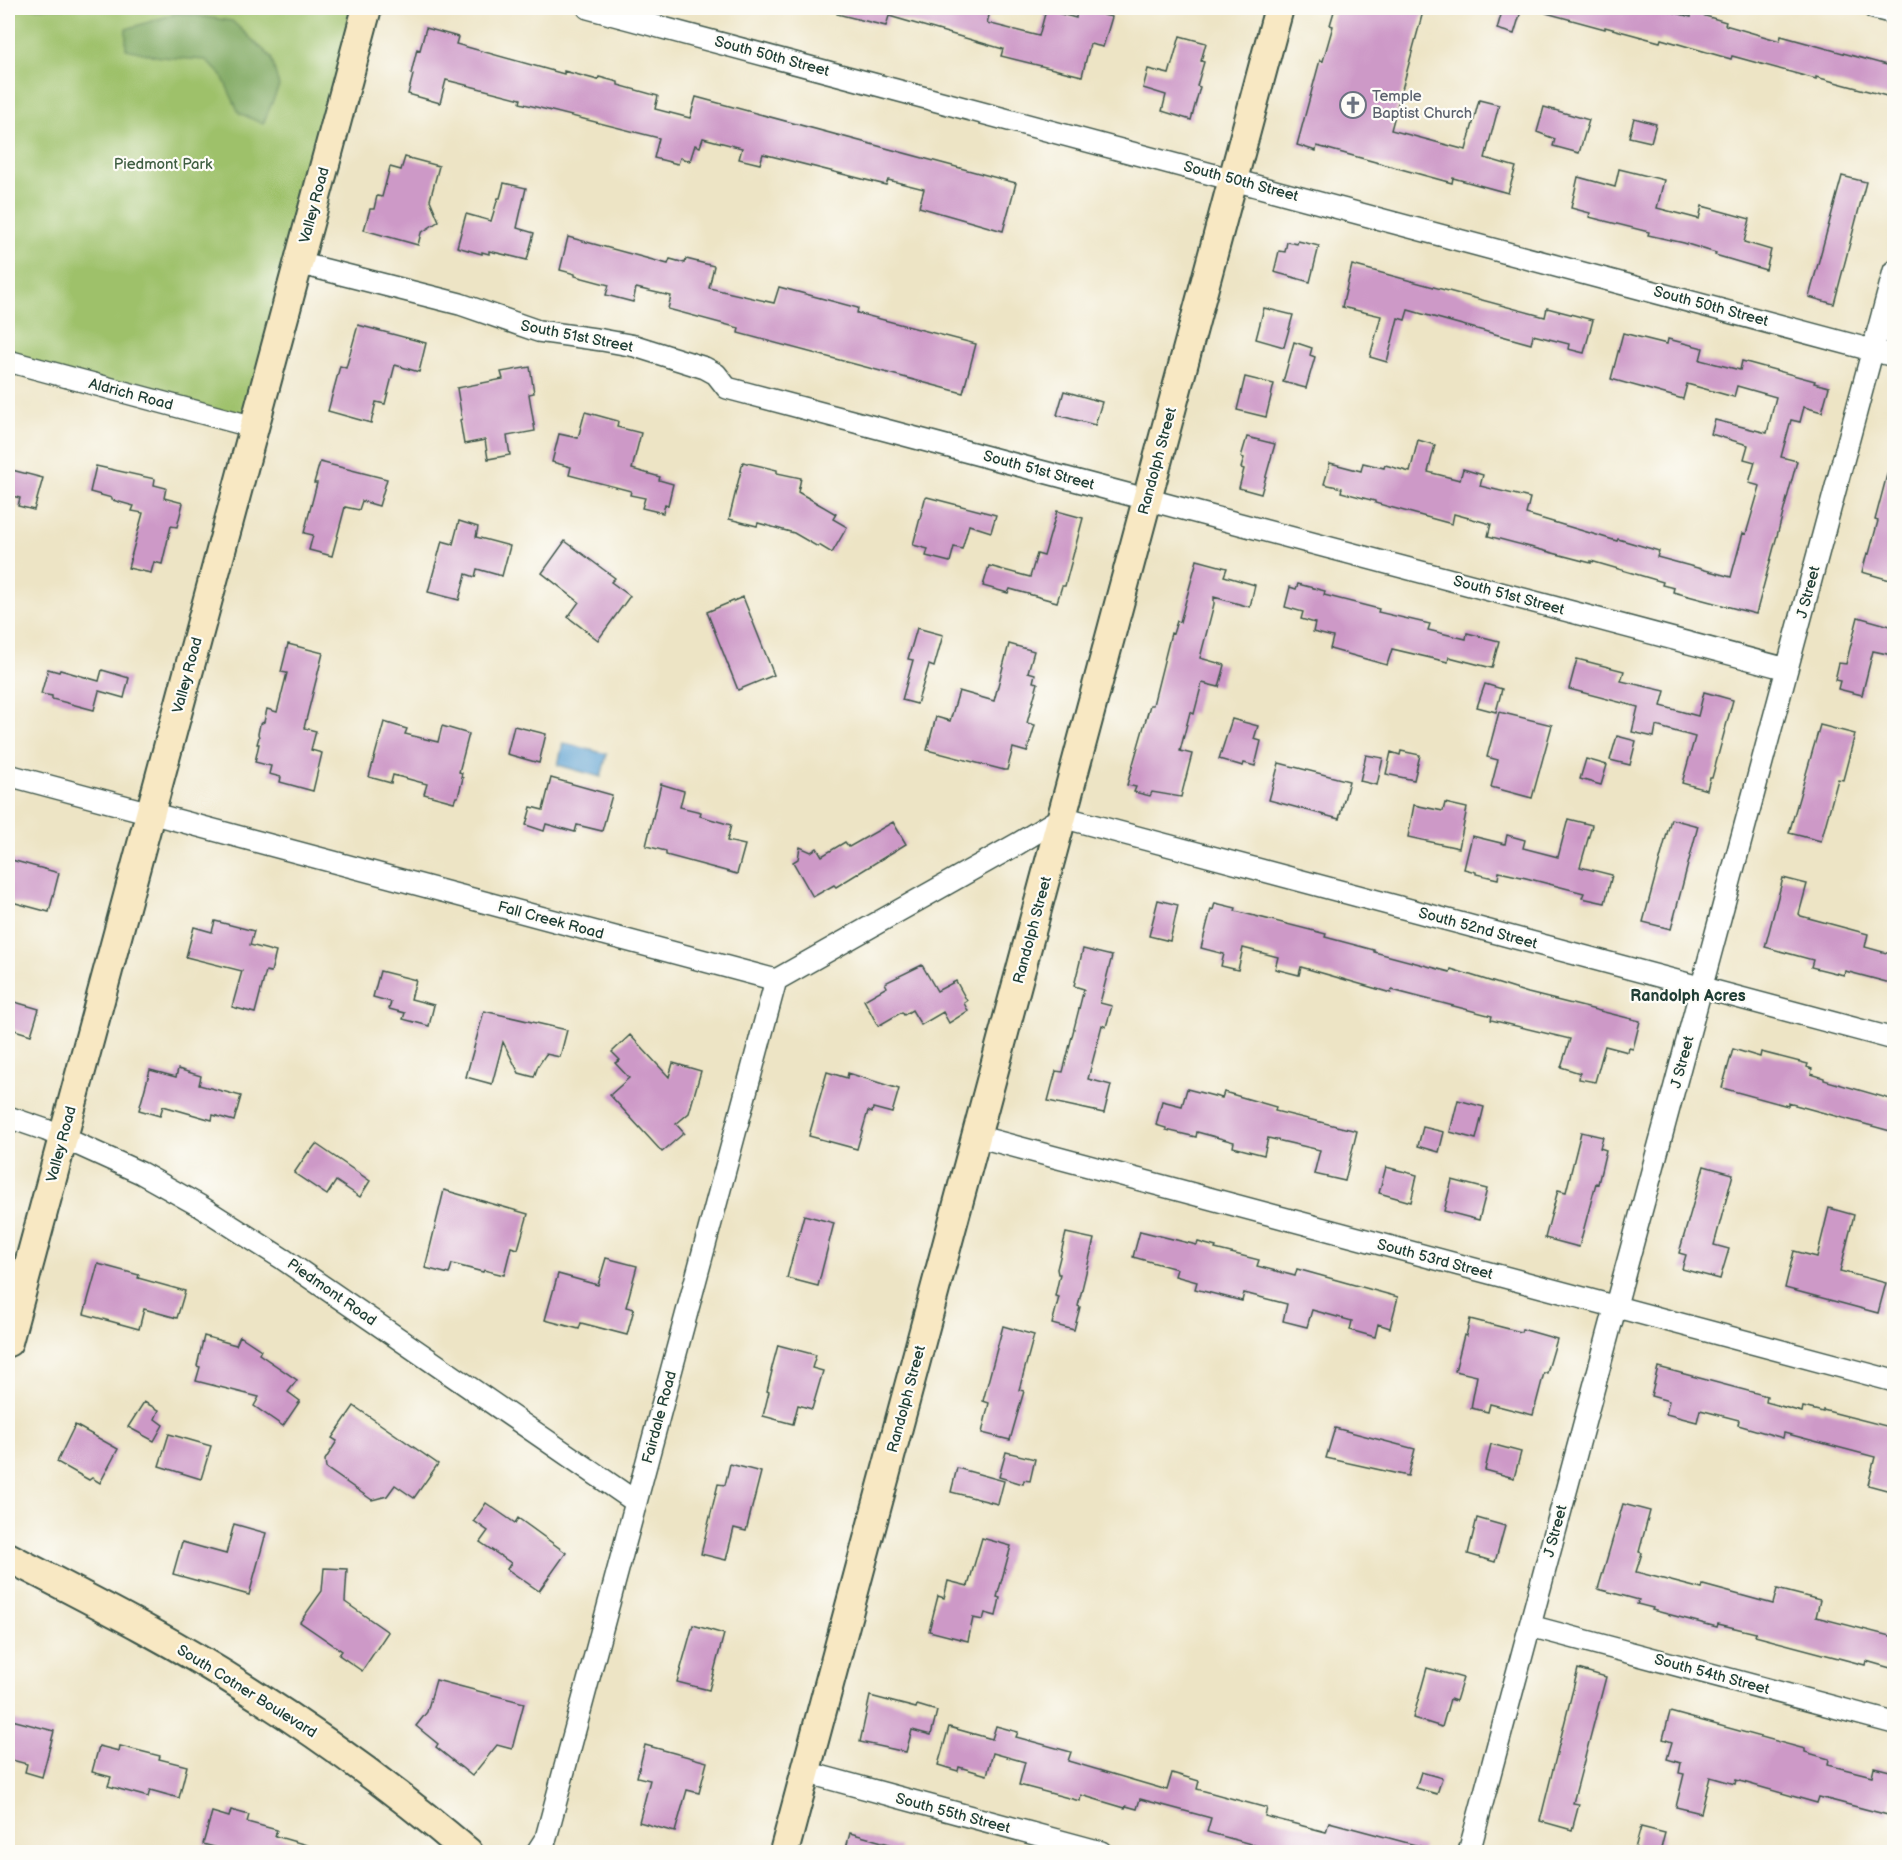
<svg xmlns="http://www.w3.org/2000/svg" width="1902" height="1860" viewBox="0 0 1902 1860" font-family="'Balsamiq Sans',sans-serif">
	<rect width="100%" height="100%" fill="#fdfcf7"/>
	<filter id="ink" filterUnits="userSpaceOnUse"><feTurbulence type="fractalNoise" baseFrequency=".0167" numOctaves="2"/><feDisplacementMap in="SourceGraphic" scale="12" xChannelSelector="R" yChannelSelector="G"/><feConvolveMatrix kernelMatrix="1 2 1 2 8 2 1 2 1" color-interpolation-filters="sRGB"/></filter>
	<filter id="wash" filterUnits="userSpaceOnUse"><feTurbulence type="fractalNoise" baseFrequency=".008" numOctaves="4" result="noise"/><feDisplacementMap in="SourceGraphic" scale="24" xChannelSelector="R" yChannelSelector="G"/><feGaussianBlur stdDeviation="1.35" result="paint"/><feColorMatrix in="noise" values="0 0 0 0 0 0 0 0 0 0 0 0 0 0 0 0 0 1.4 0 .05"/><feComposite in="paint" operator="in"/></filter>
	<g filter="url(#wash)">
		<rect width="100%" height="100%" fill="#ede4c5"/>
		<!-- green -->
		<path fill="#9ec16a" stroke="#5e7f4f" stroke-width="1.5" d="M8 8H367L254 427 8 361Z"/>
		<!-- forest -->
		<path fill="#7ea75e" stroke="#4e7249" stroke-width="1.5" d="M178 13 232 21 271 57 279 86 263 124 239 113 222 76 206 60 160 57 126 49V29Z"/>
		<!-- water -->
		<path fill="#5ea2d2" stroke="#3e7083" stroke-width="1.5" d="M563 743 607 754 601 777 558 765Z"/>
		<g id="blocks">
			<!-- building -->
			<path fill="#cd99c7" d="M838 8H991L987 23 1039 36 1046 10 1076 18 1077 8H1105L1103 15 1112 17 1103 47 1090 44 1082 76 1001 56 1003 49 889 16 886 26 837 14Z
				M1335 8H1424L1391 130 1466 150 1479 100 1499 105 1485 158 1516 167 1508 193 1453 178 1452 183 1317 146 1316 151 1297 145 1320 60 1323 61 1333 26 1330 25Z
				M1503 8H1522L1514 34 1497 29Z
				M1547 8H1658L1691 17 1692 12 1726 22 1725 25 1780 41 1781 36 1894 67V98L1816 77V79L1732 56 1731 59 1661 39 1660 42 1605 27V29L1546 13Z
				M426 28 458 37 456 44 564 74V71L598 80 599 77 618 82V85L658 96 655 109 690 118 696 97 1016 183 1003 231 919 207 924 189 888 180 886 185 763 154 760 164 739 159 742 148 703 138 700 147 695 145 690 161 680 158 678 164 654 158 659 138 520 103 521 99 446 80 440 103 408 94 413 75 411 74 417 49 420 50Z
				M1180 36 1206 43 1201 61 1204 62 1197 86 1200 87 1191 120 1162 111 1166 95 1143 88 1148 69 1169 74Z
				M1544 107 1589 120 1579 153 1553 146 1555 139 1537 132Z
				M1634 118 1656 124 1651 142 1629 137Z
				M405 157 439 166 430 200 439 221 421 233 418 245 364 230 370 209H374L377 196 382 197 390 167 401 170Z
				M1619 169 1664 180 1657 208 1699 219 1702 206 1750 219 1744 242 1771 250 1766 270 1715 255 1716 253 1684 243 1648 235 1649 232 1589 217 1590 213 1571 208 1578 177 1615 187Z
				M1842 176 1866 182 1834 304 1809 297Z
				M504 183 526 188 517 228 534 233 527 260 489 251V254L482 252V254L457 247 466 214 491 221 498 198H500Z
				M568 237 668 264 670 259 685 263 686 259 714 266 709 288 774 303 779 287 858 308 857 313 976 344 963 393 738 333 739 328 668 309 671 296 636 288 633 302 606 295 609 285 575 276V274L560 270Z
				M1298 241 1319 246 1310 282 1274 272 1279 251 1285 252 1287 242 1297 244Z
				M1352 265 1545 317 1547 308 1593 320 1584 353 1568 349 1569 344 1533 335 1531 344 1408 310 1405 320 1398 318 1387 362 1370 357 1381 316 1342 307Z
				M1264 308 1293 315 1284 347 1256 339Z
				M358 325 426 343 419 372 395 365 385 404 376 402 371 423 328 411 340 366 346 368Z
				M1623 333 1667 344 1668 339 1703 348 1700 360 1740 370 1742 361 1815 381 1814 383 1829 387 1822 412 1804 407 1800 422 1791 420 1781 457 1797 461 1756 614 1673 592 1674 588 1662 585 1663 582 1591 561V563L1488 536 1491 524 1454 514 1452 524 1375 503V501L1341 492 1342 488 1324 484 1330 463 1361 471 1363 463 1384 468 1385 465 1410 472 1418 440 1435 445 1428 472 1460 480 1463 469 1483 475 1480 486 1530 498 1526 514 1617 541 1618 539 1659 551 1657 557 1731 577 1743 533 1746 534 1760 486 1749 483 1755 462 1744 459 1748 445 1711 434 1715 420 1767 433 1776 397 1737 386 1734 397 1687 384 1683 399 1611 379Z
				M1294 342 1312 348 1310 355 1315 357 1306 388 1283 382Z
				M530 367 534 393 529 394 535 431 507 436 510 455 488 459 485 440 464 444 460 420 462 419 457 388 503 379 501 372Z
				M1245 377 1274 384 1266 417 1237 410Z
				M1064 391 1102 402 1095 425 1057 415Z
				M585 412 618 421 617 427 641 433 632 469 660 477 659 480 673 484 668 505 665 504 663 513 642 508 645 498 630 495 631 491 569 475 571 467 552 462 559 434 578 438Z
				M1247 437 1275 444 1261 494 1239 488 1244 469 1241 468 1244 458 1241 457Z
				M320 462 387 479 379 506 362 501 359 510 345 507 332 556 309 550 313 535 304 533 317 483H314Z
				M743 462 777 470V473L801 478 798 492 836 514 833 519 847 527 832 553 819 545 818 547 794 533 758 523 757 526 729 519Z
				M96 466 155 479 154 485 166 488 164 498 183 503 177 527 171 526 162 564 154 562 151 573 128 568 143 513 132 511 134 506 112 500V498L90 492Z
				M1889 467H1894V563L1890 580 1862 572 1867 553 1869 554 1878 521 1875 520Z
				M8 469 43 478 34 510 18 506 20 498 8 495Z
				M927 497 996 515 991 532 969 525 962 549 954 547 950 562 926 556 928 549 913 545 925 499Z
				M1057 511 1083 518 1065 586H1062L1057 602 1010 589 1008 593 983 586 989 566 1030 577 1037 554 1044 556Z
				M459 521 478 527 476 537 510 546 502 576 477 569 475 577 466 574 459 600 428 592 442 541 453 544Z
				M565 541 615 578 611 582 630 596 598 640 568 617 579 602 542 573Z
				M1197 560 1227 568 1224 576 1255 585 1250 607 1214 597V604L1200 658 1225 665 1219 687 1202 683 1194 714 1190 712 1180 751 1192 754 1181 797 1152 792 1150 796 1134 792 1136 787 1127 785 1150 705H1153L1171 633 1173 634 1177 621 1180 622Z
				M1298 584 1325 591 1324 595 1379 609 1378 612 1430 624 1428 630 1466 639 1467 633 1499 641 1492 668 1449 657 1448 662 1392 649 1387 665 1330 649 1333 637 1313 632 1315 623 1301 619 1303 612 1285 607 1290 587 1296 589Z
				M743 597 774 675 738 690 707 612Z
				M1858 617 1894 627V646L1892 655 1873 651 1862 695 1838 689 1840 681 1835 680 1839 663 1846 664Z
				M917 628 943 635 934 667 929 665 917 704 902 700 913 660 908 659Z
				M288 644 323 653 304 728 316 731 311 750 322 753 313 791 280 782 281 777 269 774 271 766 255 762 259 744H257L259 737 258 734 260 724 264 722 267 709 277 712 287 673 281 672Z
				M1009 644 1034 651 1028 672 1035 674 1033 682 1038 683 1027 723 1035 725 1027 752 1013 748 1007 770H1004L927 750 936 717 950 721 959 691 994 701Z
				M1577 659 1624 671 1621 681 1665 691 1661 706 1698 716 1704 692 1733 700 1712 778H1710L1707 790 1682 783 1695 737 1656 726 1654 737 1632 732 1638 707 1569 689Z
				M48 669 59 672 60 670 99 681 102 670 129 678 124 698 99 691 94 710 52 699V696L41 694Z
				M1485 684 1502 689 1496 712 1477 707Z
				M1499 712 1552 725 1532 798 1491 787 1498 760 1487 757Z
				M1232 719 1258 726 1254 739 1261 741 1255 766 1244 763 1243 766 1219 759Z
				M384 722 407 729 405 734 438 742 442 726 469 734 459 772 462 773 461 777 463 778 458 797H456L454 802 424 794 427 784 393 775 391 783 369 777Z
				M1820 725 1855 734 1843 780 1838 779 1821 841 1789 833Z
				M514 726 546 734 539 763 507 754Z
				M1617 736 1636 741 1630 765 1610 760Z
				M1401 751 1420 755 1414 780 1386 774 1391 752 1400 755Z
				M1366 755 1383 758 1377 785 1360 781Z
				M1586 759 1607 765 1601 785 1580 779Z
				M1279 763 1349 781 1339 819 1269 800Z
				M551 778 612 795 602 831 577 825 575 832 546 824 544 831 526 825 531 807 543 810Z
				M661 784 684 791 680 807 701 812 700 816 731 825 727 841 745 845 737 874 666 855V851L646 846Z
				M1445 803 1467 808 1459 848 1408 837 1414 805 1443 811Z
				M1568 819 1592 825 1580 867 1612 875 1605 903 1582 898 1584 893 1526 878 1499 872 1498 879 1476 874V872L1464 869 1472 836 1505 844 1507 835 1525 840 1523 848 1558 857Z
				M1671 819 1698 826 1671 929 1643 922Z
				M893 822 906 844 836 887 834 885 813 897 793 862 798 859 800 847 811 852 817 848 822 856 845 842 849 847Z
				M8 859 59 873 49 912 8 901Z
				M1783 878 1807 884 1799 914 1801 916 1868 934 1865 947 1894 955V984L1845 971 1844 975 1811 967 1813 960 1765 947Z
				M1158 900 1178 905 1170 941 1149 936Z
				M1215 903 1236 908 1235 911 1326 934 1325 937 1374 950V952L1450 972 1451 969 1528 993 1640 1021 1633 1049 1629 1048 1628 1052 1605 1046 1595 1082 1579 1079 1580 1073 1561 1067 1570 1039 1491 1020 1492 1016 1392 990 1391 993 1301 967 1299 975 1275 969 1278 957 1243 948 1238 970 1221 966 1224 954 1201 948 1211 909 1213 910Z
				M215 921 254 931 250 945 276 952 271 972 266 971 255 1013 232 1007 242 971 186 957 194 927 212 932Z
				M1083 949 1112 956 1100 1003 1112 1006 1106 1027 1102 1025 1088 1079 1111 1085 1104 1113 1048 1101 1056 1071 1063 1072 1084 989 1074 986Z
				M922 965 937 991 956 981 967 1001 964 1003 968 1011 949 1023 943 1012 921 1025 912 1010 904 1015 902 1012 878 1026 864 1000 887 987 885 983Z
				M380 971 416 980 411 999 434 1005 429 1026 403 1019 405 1013 389 1009 391 1002 373 997Z
				M8 1000 39 1009 31 1035 8 1028Z
				M484 1011 567 1030 560 1057 546 1054 538 1066 534 1077 519 1073 503 1042 492 1084 466 1077Z
				M630 1035 669 1077 673 1063 701 1071 689 1113 676 1124 684 1133 662 1152 610 1095 629 1078 615 1063 620 1060 612 1052Z
				M1733 1049 1760 1057 1761 1052 1808 1064 1807 1067 1812 1069 1811 1074 1824 1078V1080L1894 1100V1132L1788 1103V1106L1722 1088Z
				M178 1069 201 1076 199 1085 241 1096 234 1121 213 1115 212 1120 163 1106 160 1116 139 1110 150 1070 176 1077Z
				M827 1072 847 1078 848 1073 899 1089 892 1113 873 1108 872 1113 868 1111 857 1149 809 1136Z
				M1187 1089 1222 1098 1224 1092 1276 1107 1275 1111 1357 1131 1345 1181 1314 1174 1320 1150 1268 1138 1264 1155 1233 1147 1234 1142 1197 1132 1196 1137 1166 1130V1128L1156 1125 1162 1101 1182 1106Z
				M1458 1100 1484 1107 1476 1139 1450 1132Z
				M1423 1127 1444 1132 1439 1152 1418 1146Z
				M1581 1132 1603 1137 1600 1148 1606 1150 1598 1184 1596 1183 1579 1247 1545 1238 1558 1190 1566 1192Z
				M316 1144 370 1181 360 1197 336 1181 327 1195 294 1173 309 1151 310 1152Z
				M1704 1166 1733 1174 1714 1245 1729 1249 1720 1279 1682 1269 1686 1255 1679 1253Z
				M1386 1167 1417 1175 1411 1202 1379 1193Z
				M1452 1180 1487 1189 1479 1220 1444 1211Z
				M444 1190 528 1214 518 1249 511 1247 504 1275 484 1270 483 1272 452 1264 449 1274 425 1268Z
				M1829 1208 1854 1215 1840 1271 1886 1283 1878 1313 1785 1288 1794 1251 1817 1257Z
				M804 1215 834 1223 818 1286 787 1278Z
				M1140 1231 1197 1245 1198 1242 1216 1247 1215 1249 1259 1260 1257 1266 1295 1276 1297 1269 1398 1297 1390 1328 1378 1324 1375 1337 1350 1330 1352 1321 1312 1310 1307 1327 1283 1321 1287 1304 1244 1293 1242 1301 1195 1289 1197 1282 1175 1276 1177 1269 1133 1257Z
				M1066 1233 1094 1239 1078 1306 1080 1307 1074 1330 1052 1324 1059 1297 1055 1296 1060 1274H1058L1057 1269Z
				M606 1258 637 1266 626 1307 634 1309 627 1335 581 1323 579 1329 545 1320 558 1274 598 1285Z
				M98 1264 139 1275 138 1278 185 1291 177 1318 144 1309 139 1329 84 1314Z
				M1470 1319 1521 1332 1522 1329 1557 1339 1547 1373H1544L1533 1415 1490 1404 1488 1412 1471 1408 1477 1376 1455 1371 1464 1335 1466 1336Z
				M1003 1326 1034 1335 1019 1390 1024 1391 1010 1440 982 1433 989 1403 983 1401Z
				M204 1336 236 1345 240 1336 261 1350 259 1354 297 1380 288 1392 300 1401 283 1426 254 1406 259 1397 196 1381 200 1367 197 1366Z
				M778 1345 816 1355 812 1368 823 1371 812 1409 798 1405 793 1424 763 1416 769 1392 767 1391 772 1371H771Z
				M1658 1367 1767 1396 1766 1402 1802 1412 1803 1407 1823 1412V1410L1894 1428V1492L1868 1485 1875 1457 1784 1433 1783 1438 1738 1425 1739 1420 1700 1410 1697 1422 1666 1414 1669 1401 1651 1396Z
				M144 1402 159 1410 155 1419 163 1425 154 1441 128 1427Z
				M354 1406 438 1464 414 1498 395 1485 387 1496 372 1500 326 1468 325 1460 337 1441 332 1438Z
				M75 1425 118 1449 100 1483 92 1478 89 1480 57 1462Z
				M1335 1428 1415 1449 1408 1476 1326 1458Z
				M169 1434 211 1446 201 1479 159 1466Z
				M1491 1444 1521 1452 1514 1478 1485 1470Z
				M1006 1452 1035 1459 1030 1481 1024 1480 1023 1484 999 1477Z
				M730 1464 761 1472 746 1531 734 1528 726 1560 701 1554 718 1484 725 1485Z
				M957 1468 1004 1481 998 1504 951 1492Z
				M486 1503 515 1523 518 1518 566 1553 539 1591 507 1569 511 1563 480 1542 488 1531 474 1521Z
				M1623 1504 1650 1511 1639 1552 1642 1553 1636 1572 1702 1589 1703 1585 1773 1604 1777 1589 1820 1600 1816 1617 1894 1637V1669L1866 1661 1865 1665 1755 1636 1756 1633 1718 1624 1717 1627 1652 1610 1653 1608 1637 1604 1639 1600 1598 1589Z
				M1477 1518 1505 1526 1495 1562 1468 1554Z
				M234 1524 266 1533 249 1595 173 1574 182 1542 226 1554Z
				M982 1538 1011 1546 997 1597 1000 1598 996 1616 985 1613 983 1620 973 1618 968 1641 929 1631 938 1596 944 1598 948 1581 968 1586Z
				M324 1568 347 1569 345 1602 388 1632 362 1671 339 1655 342 1651 300 1622 322 1591Z
				M693 1625 724 1634 709 1690 677 1682Z
				M1427 1668 1463 1678 1456 1701 1450 1699 1442 1727 1413 1718Z
				M1578 1669 1606 1677 1573 1803 1579 1804 1572 1830 1540 1821Z
				M436 1680 524 1703 512 1749 497 1745 472 1776 436 1747 438 1744 416 1726 427 1712Z
				M870 1696 916 1708 917 1705 937 1711 931 1735 912 1730 906 1752 860 1742Z
				M1670 1712 1805 1749V1752L1829 1759 1828 1765 1872 1776 1874 1767 1894 1772V1788L1888 1815 1819 1797 1817 1803 1736 1780 1735 1784 1710 1777 1701 1813 1676 1807 1684 1774 1679 1773 1681 1763 1667 1759 1672 1742 1663 1739Z
				M8 1719 54 1731 42 1777 25 1772 27 1764 8 1759Z
				M996 1726 1018 1732 1016 1737 1071 1752 1068 1761 1167 1790 1172 1773 1199 1781 1197 1789 1267 1808 1265 1816 1326 1832 1329 1822 1423 1847 1422 1852H1280L1207 1832 1211 1818 1140 1799 1137 1809 1126 1806 1125 1808 1081 1795 1080 1801 1019 1785 1025 1762 993 1753 987 1775 959 1767 958 1771 938 1765 949 1727 992 1739Z
				M645 1745 707 1762 699 1793 687 1790 675 1832 639 1822 650 1780 637 1777Z
				M99 1746 119 1751 120 1746 160 1756 159 1759 187 1766 179 1798 150 1790 148 1797 108 1786 111 1777 92 1772Z
				M1421 1772 1442 1778 1437 1794 1416 1788Z
				M231 1810 249 1815 247 1822 277 1830 275 1836 314 1847V1852H232L203 1844 212 1812 229 1817Z
				M1641 1827 1665 1833 1660 1852H1634Z
				M850 1833 900 1847 899 1852H845Z"/>
		</g>
	</g>
	<g filter="url(#ink)">
		<use href="#blocks" fill-opacity="0" stroke="#3e564a" stroke-width="1.5"/>
		<g fill="none" stroke-linecap="round" stroke-linejoin="round">
			<defs>
				<path id="street" d="M588 8 1894 356
					M1874 8 1894 13
					M298 263 460 304 538 331 602 340 635 346 705 368 716 374 727 388 1787 669
					M8 361 254 427
					M8 775 776 980 1019 843 1062 817 1894 1039
					M8 1117 46 1130 141 1173 200 1206 283 1259 636 1502
					M976 1136 1894 1381
					M1530 1626 1894 1723
					M805 1772 1101 1852
					M537 1852 546 1838 776 980
					M1469 1852 1894 271"/>
				<path id="secondary" d="M8 1342 367 8
					M8 1557C89 1599 171 1640 248 1690 325 1739 399 1793 468 1852
					M784 1852 1279 8"/>
			</defs>
			<!-- street casing -->
			<use href="#street" stroke="#3e564a" stroke-width="24"/>
			<!-- secondary casing -->
			<use href="#secondary" stroke="#3e564a" stroke-width="32"/>
			<!-- street -->
			<use href="#street" stroke="#fff" stroke-width="21"/>
			<!-- secondary -->
			<use href="#secondary" stroke="#f8e8c3" stroke-width="28"/>
		</g>
	</g>
	<!-- icons -->
	<defs>
		<symbol id="church-ring" viewBox="-11 -11 22 22"><circle r="9.5" fill="#fdfcf7" stroke="#6b7280" stroke-width="1.5"/><path d="M-1.2-6h2.4v3.5h3.3v2.4h-3.3V6h-2.4V-.1h-3.3v-2.4h3.3Z" fill="#6b7280"/></symbol>
	</defs>
	<g fill-rule="evenodd">
		<use href="#church-ring" x="1338" y="90" width="30" height="30"/>
	</g>
	<g text-anchor="middle" stroke-width="4.5" stroke-linejoin="round" paint-order="stroke">
		<!-- street labels -->
		<g font-size="15" fill="#1f3d34" stroke="#fdfcf7">
			<text transform="translate(772 56) rotate(15)" y="5">South 50th Street</text>
			<text transform="translate(1241 181) rotate(15)" y="5">South 50th Street</text>
			<text transform="translate(314 205) rotate(-75)" y="5">Valley Road</text>
			<text transform="translate(1711 306) rotate(15)" y="5">South 50th Street</text>
			<text transform="translate(577 336) rotate(11)" y="5">South 51st Street</text>
			<text transform="translate(131 394) rotate(15)" y="5">Aldrich Road</text>
			<text transform="translate(1157 461) rotate(-75)" y="5">Randolph Street</text>
			<text transform="translate(1039 470) rotate(15)" y="5">South 51st Street</text>
			<text transform="translate(1808 592) rotate(-75)" y="5">J Street</text>
			<text transform="translate(1509 595) rotate(15)" y="5">South 51st Street</text>
			<text transform="translate(187 675) rotate(-75)" y="5">Valley Road</text>
			<text transform="translate(551 920) rotate(15)" y="5">Fall Creek Road</text>
			<text transform="translate(1478 928) rotate(15)" y="5">South 52nd Street</text>
			<text transform="translate(1032 930) rotate(-75)" y="5">Randolph Street</text>
			<text transform="translate(1682 1062) rotate(-75)" y="5">J Street</text>
			<text transform="translate(61 1144) rotate(-75)" y="5">Valley Road</text>
			<text transform="translate(1435 1259) rotate(15)" y="5">South 53rd Street</text>
			<text transform="translate(332 1292) rotate(35)" y="5">Piedmont Road</text>
			<text transform="translate(906 1399) rotate(-75)" y="5">Randolph Street</text>
			<text transform="translate(659 1417) rotate(-75)" y="5">Fairdale Road</text>
			<text transform="translate(1555 1531) rotate(-75)" y="5">J Street</text>
			<text transform="translate(1712 1674) rotate(15)" y="5">South 54th Street</text>
			<text transform="translate(247 1691) rotate(32)" y="5">South Cotner Boulevard</text>
			<text transform="translate(953 1813) rotate(15)" y="5">South 55th Street</text>
		</g>
		<!-- worship labels -->
		<g font-size="15" fill="#5b616d" stroke="#fdfcf7" text-anchor="start">
			<text x="1372" y="101">Temple<tspan x="1372" dy="17">Baptist Church</tspan></text>
		</g>
		<!-- park labels -->
		<g font-size="15" fill="#3f5e42" stroke="#fdfcf7">
			<text x="163" y="169">Piedmont Park</text>
		</g>
		<!-- neighbourhood labels -->
		<g font-size="16" font-weight="bold" fill="#1f3d34" stroke="#fdfcf7">
			<text x="1688" y="1001">Randolph Acres</text>
		</g>
	</g>
	<!-- margin -->
	<rect width="1902" height="1860" fill="none" stroke="#fdfcf7" stroke-width="30"/>
</svg>
